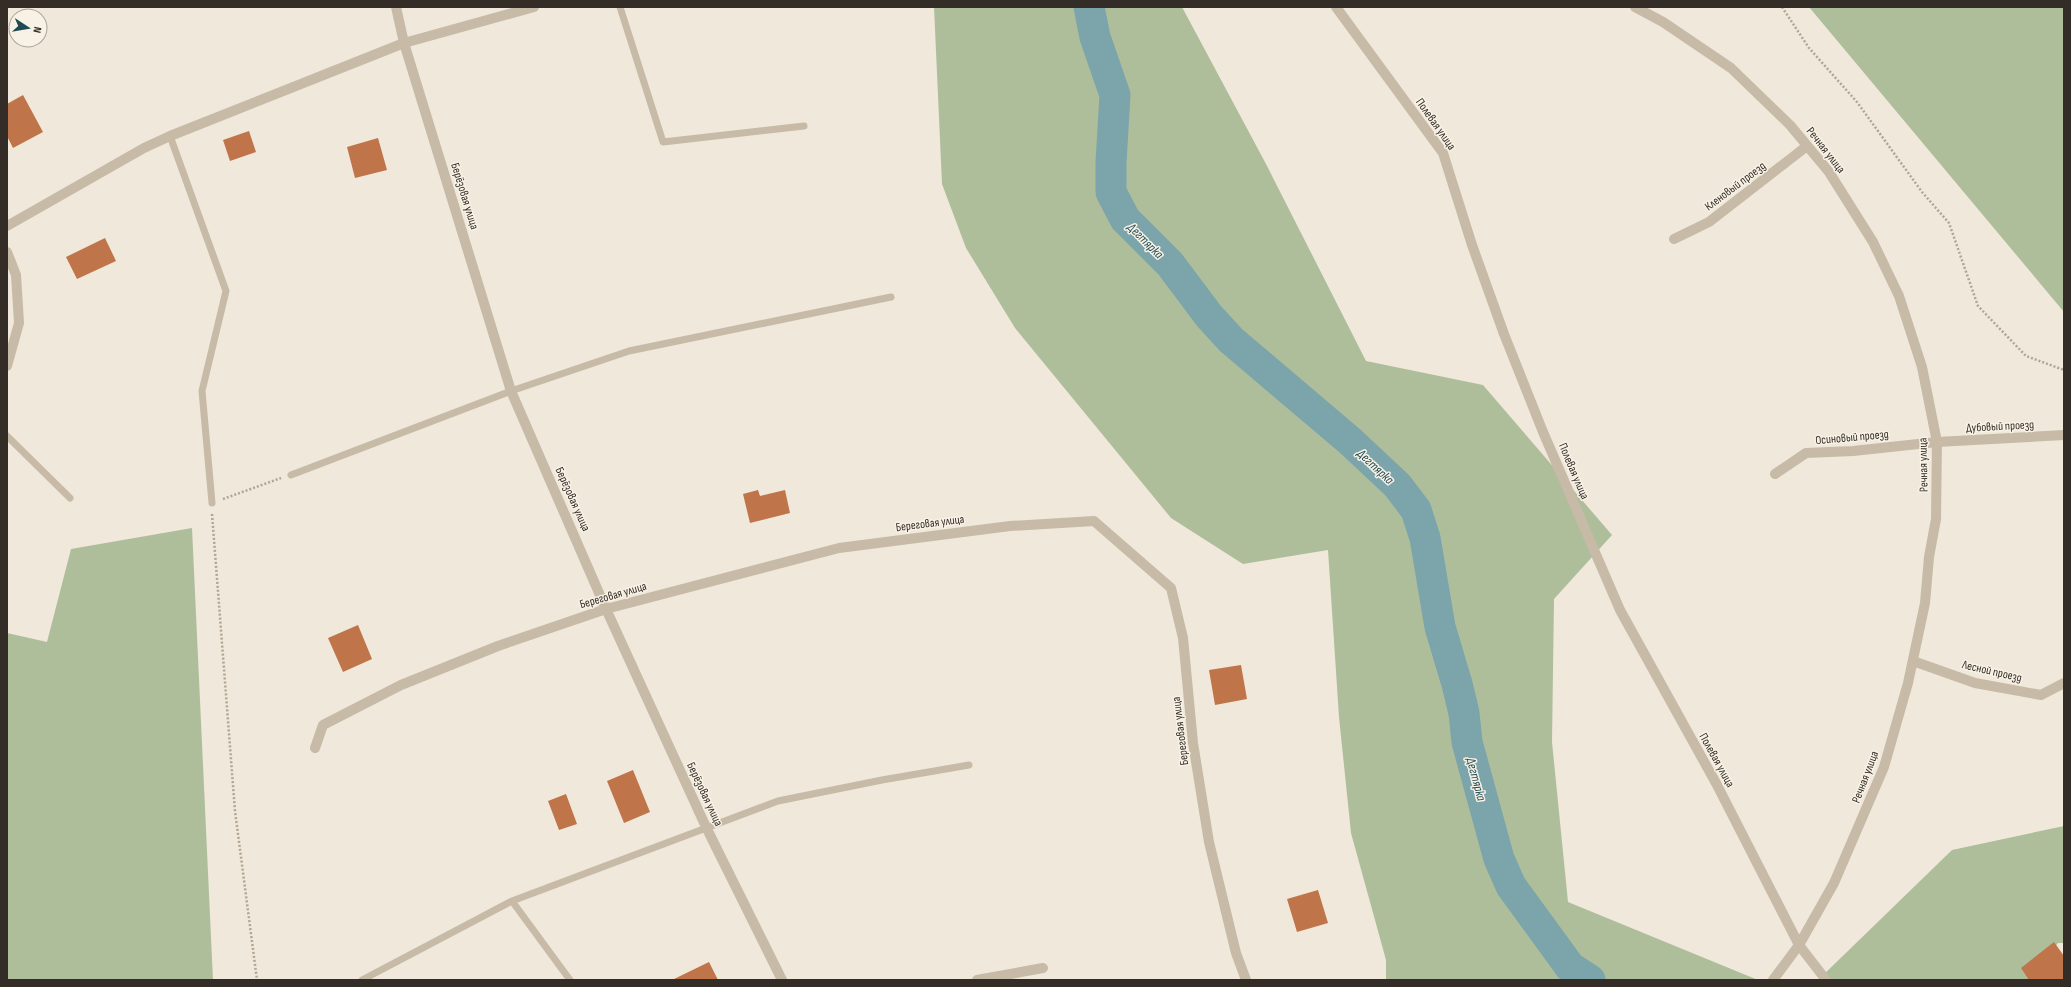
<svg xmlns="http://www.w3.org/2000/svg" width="2071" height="987" viewBox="0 0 2071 987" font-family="'Sofia Sans Condensed',sans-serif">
	<rect width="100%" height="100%" fill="#f0e8da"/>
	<!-- green -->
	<path fill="#aebe9b" d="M934 7H1182L1266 164 1366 361 1483 385 1612 535 1554 599 1552 742 1568 902 1758 980H1386V960L1351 833 1339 717 1328 550 1243 564 1171 518 1015 328 966 248 942 184Z
		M1809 7H2064V312Z
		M192 528 213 980H7V633L47 642 71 549Z
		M2064 826V943H2058L2028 980H1818L1952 850Z"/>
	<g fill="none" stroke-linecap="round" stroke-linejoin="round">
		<!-- river -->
		<path stroke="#7ba4ab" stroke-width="31" d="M1089 7 1095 37 1115 95 1111 162V192L1125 219 1170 264 1209 316 1231 340 1350 441 1397 485 1416 510 1425 538 1440 627 1457 684 1464 713 1467 742 1499 859 1511 886 1570 967 1590 980"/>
	</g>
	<!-- building -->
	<path fill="#bf7449" d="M23 95 43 132 13 148 7 136V104Z
		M249 131 256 152 230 161 223 140Z
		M378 138 387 170 355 178 347 147Z
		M105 238 116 261 77 279 66 257Z
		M758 490 760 496 785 490 790 513 750 523 743 494Z
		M358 625 372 659 343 672 328 638Z
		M1241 665 1247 699 1215 705 1209 670Z
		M633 770 650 812 624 823 607 781Z
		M566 794 577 824 559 830 548 801Z
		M1318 890 1328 923 1297 932 1287 899Z
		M2054 942 2064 956V980H2029L2021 968Z
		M709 962 718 980H672Z"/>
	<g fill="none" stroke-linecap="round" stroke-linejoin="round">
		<!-- path -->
		<path stroke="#b3a491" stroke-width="2.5" stroke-dasharray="2 2" stroke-linecap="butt" d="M1782 7 1809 48 1857 102 1922 192 1949 223 1978 306 2026 356 2064 370
			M223 499 281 478
			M212 514 235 811 257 980"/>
		<!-- service -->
		<path stroke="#c7baa7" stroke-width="7" d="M620 7 663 142 804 126
			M170 136 226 291 202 391 212 503
			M7 436 70 498
			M291 475 511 391 629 351 891 297
			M512 901 570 980
			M362 980 512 901 778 801 882 780 969 765"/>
		<!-- minor -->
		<path stroke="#c7baa7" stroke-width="10" d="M396 7 404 43 511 391 606 609 706 827 782 980
			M1336 7 1443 153 1472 245 1504 334 1543 432 1620 610 1717 785 1799 945 1826 980
			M1635 7 1663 22 1731 68 1790 125 1829 172 1873 242 1899 296 1922 367 1937 442 1936 519 1929 557 1925 603 1908 683 1884 767 1834 883 1799 945 1773 980
			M7 226 144 148 170 136 404 43 534 7
			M1674 239 1709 222 1807 146
			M7 252 16 275 19 323 7 366
			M1775 474 1806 453 1853 451 1937 442 2064 435
			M1913 661 1975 683 2041 695 2064 683
			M315 748 323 725 401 685 498 646 606 609 839 548 1010 526 1094 521 1171 588 1183 638 1193 743 1209 842 1236 953 1246 980
			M977 980 1043 968"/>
	</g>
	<g text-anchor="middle" stroke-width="3" stroke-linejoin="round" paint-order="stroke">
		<!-- street labels -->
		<g font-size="12" fill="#342d27" stroke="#f8f2e6">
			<text transform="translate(1436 124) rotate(55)" y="4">Полевая улица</text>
			<text transform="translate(1826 150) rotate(52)" y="4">Речная улица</text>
			<text transform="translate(1735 186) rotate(-37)" y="4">Кленовый проезд</text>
			<text transform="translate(465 196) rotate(73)" y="4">Берёзовая улица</text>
			<text transform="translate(2000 426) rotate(-3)" y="4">Дубовый проезд</text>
			<text transform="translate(1852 437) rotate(-5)" y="4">Осиновый проезд</text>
			<text transform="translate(1923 465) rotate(-91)" y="4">Речная улица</text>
			<text transform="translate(1574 471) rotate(67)" y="4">Полевая улица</text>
			<text transform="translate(573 499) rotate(66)" y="4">Берёзовая улица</text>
			<text transform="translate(930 523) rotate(-7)" y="4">Береговая улица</text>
			<text transform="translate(613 595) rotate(-16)" y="4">Береговая улица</text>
			<text transform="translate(1992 671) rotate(13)" y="4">Лесной проезд</text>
			<text transform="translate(1180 731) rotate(-97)" y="4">Береговая улица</text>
			<text transform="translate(1717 760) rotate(61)" y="4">Полевая улица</text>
			<text transform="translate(1865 777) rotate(-69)" y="4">Речная улица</text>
			<text transform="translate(705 794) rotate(65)" y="4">Берёзовая улица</text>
		</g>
		<!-- water labels -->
		<g font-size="13" font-style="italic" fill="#1f4a53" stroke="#f8f2e6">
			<text transform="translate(1146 240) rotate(45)" y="5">Дегтярка</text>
			<text transform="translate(1376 466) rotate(43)" y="5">Дегтярка</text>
			<text transform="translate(1477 779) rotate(75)" y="5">Дегтярка</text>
		</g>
	</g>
	<!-- border -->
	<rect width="2071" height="987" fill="none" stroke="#342d27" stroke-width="16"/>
	<!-- north arrow -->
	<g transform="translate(28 28) rotate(102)"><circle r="19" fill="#f8f2e6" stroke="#aaa39a"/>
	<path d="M0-3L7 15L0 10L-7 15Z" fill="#1f4a53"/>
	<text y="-6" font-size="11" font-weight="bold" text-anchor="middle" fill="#342d27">N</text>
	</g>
</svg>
